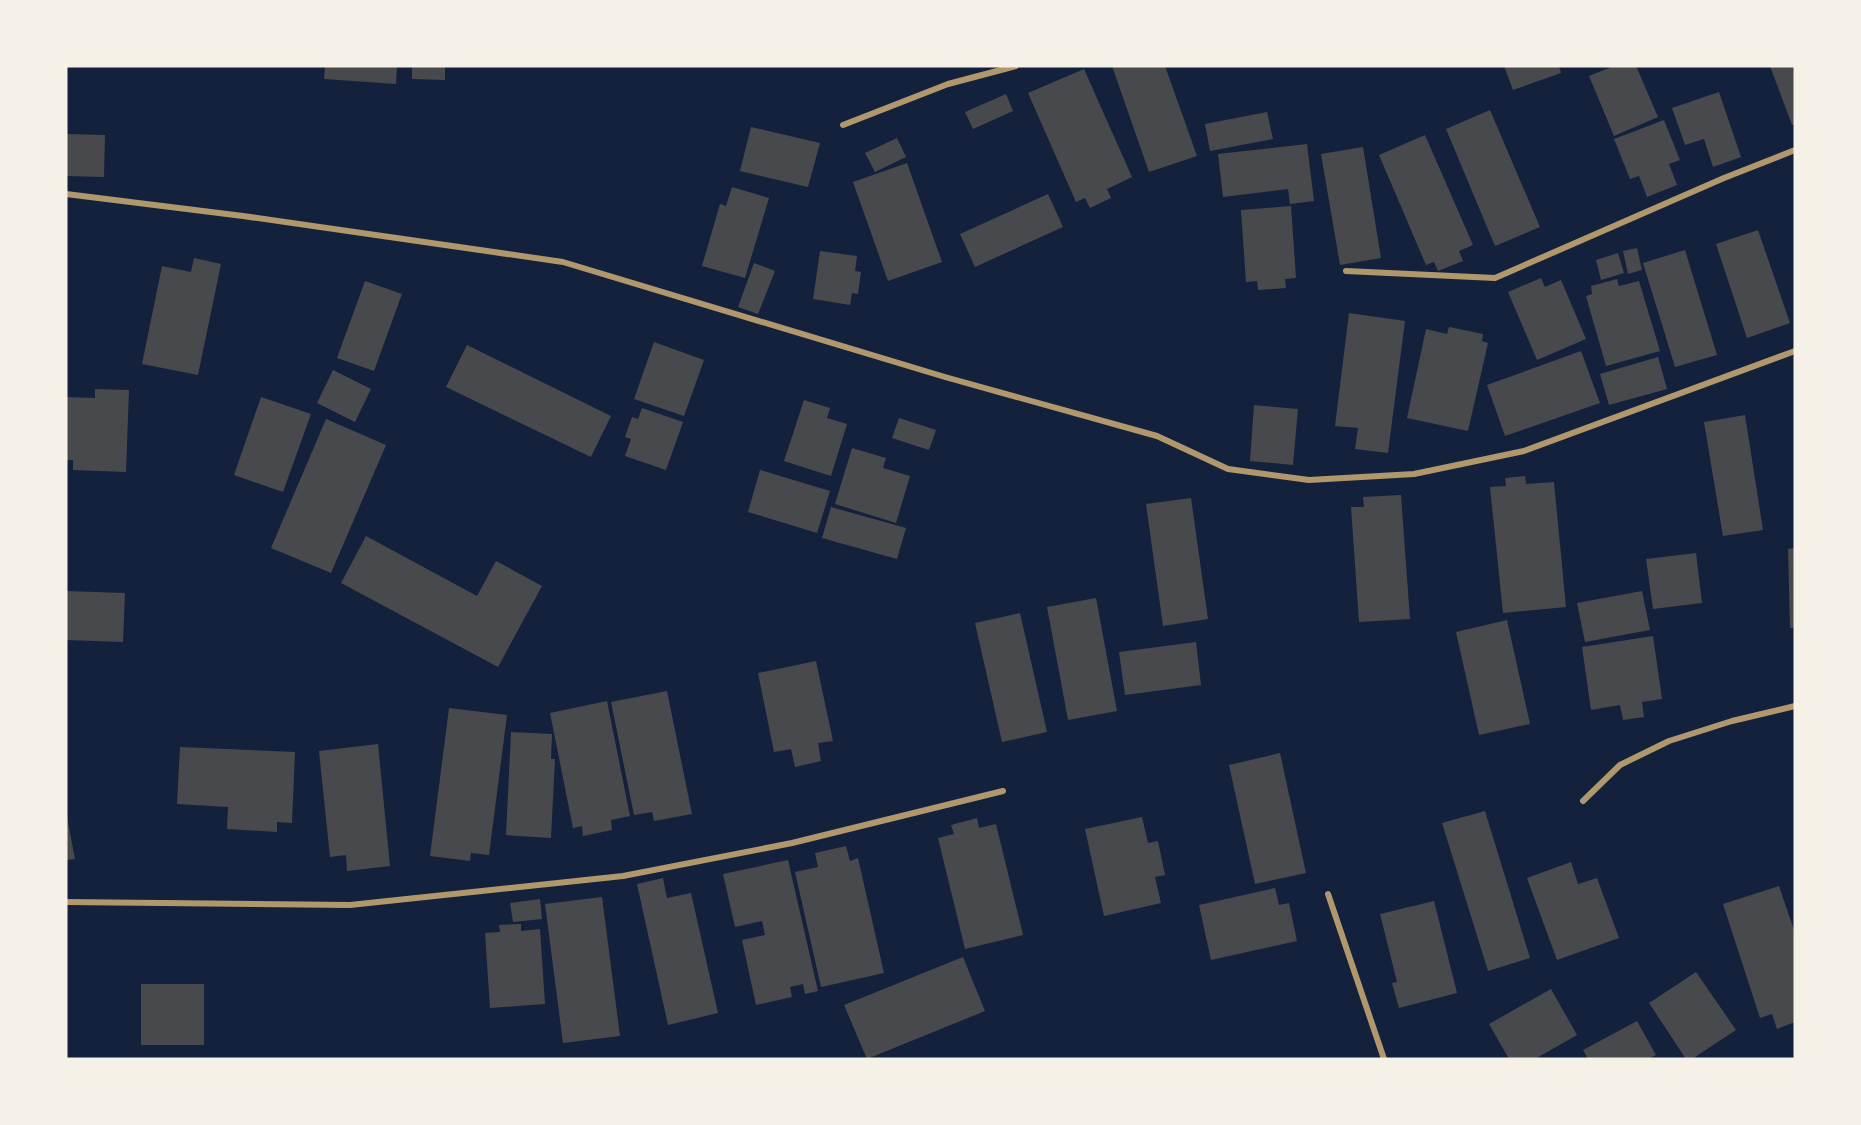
<svg xmlns="http://www.w3.org/2000/svg" width="1861" height="1125" viewBox="0 0 1861 1125" font-family="'DM Sans',sans-serif">
	<rect width="100%" height="100%" fill="#14213d"/>
	<!-- building -->
	<path fill="#48494c" d="M325 66H397L396 84 324 79Z
		M412 66H445V80L412 79Z
		M1112 66H1165L1197 156 1149 172Z
		M1504 66H1559L1561 73 1513 90Z
		M1614 66H1636L1658 117 1614 136 1589 76Z
		M1770 66H1795V124L1792 125Z
		M1084 69 1132 177 1107 189 1111 198 1090 208 1085 198 1076 202 1028 93Z
		M1719 92 1741 157 1713 167 1704 139 1685 145 1672 108Z
		M1006 94 1013 111 973 129 965 112Z
		M1490 110 1540 227 1495 246 1446 129Z
		M1267 112 1273 139 1210 151 1205 124Z
		M1664 120 1680 160 1669 164 1677 185 1647 197 1639 176 1630 179 1614 139Z
		M751 127 820 143 808 187 740 171Z
		M66 134 105 135 104 177 66 176Z
		M1425 135 1473 245 1459 251 1463 261 1438 271 1434 262 1426 265 1379 155Z
		M897 138 906 157 875 172 865 153Z
		M1307 144 1314 201 1290 204 1288 189 1223 197 1218 154Z
		M1363 147 1381 258 1340 265 1321 154Z
		M907 163 942 262 888 281 853 182Z
		M732 187 769 198 745 278 702 266 720 204 726 206Z
		M1048 194 1063 227 975 267 960 234Z
		M1291 206 1296 278 1285 279 1286 288 1258 290 1257 281 1246 282 1241 210Z
		M1758 230 1790 323 1747 338 1716 244Z
		M1637 248 1642 270 1628 274 1623 251Z
		M1685 250 1717 355 1675 367 1643 263Z
		M820 251 857 256 855 271 861 272 858 294 852 293 850 305 813 299Z
		M1618 253 1624 273 1601 280 1596 260Z
		M194 258 221 264 198 375 142 364 162 266 191 272Z
		M754 263 775 271 758 314 738 307Z
		M1541 278 1545 287 1561 280 1586 339 1537 360 1508 292Z
		M1617 279 1619 286 1639 281 1660 351 1606 366 1586 296 1592 294 1591 286Z
		M365 281 402 294 374 371 337 358Z
		M1349 313 1405 321 1388 453 1355 449 1358 428 1335 426Z
		M1449 327 1483 334 1482 341 1488 343 1468 431 1407 418 1426 329 1447 334Z
		M654 342 704 360 684 416 634 399Z
		M467 345 611 416 591 457 446 387Z
		M1581 351 1600 403 1505 436 1487 385Z
		M1658 357 1667 389 1609 405 1600 374Z
		M333 370 371 389 355 422 317 403Z
		M95 389 129 390 126 472 73 470V460H66V397L95 398Z
		M261 397 311 414 283 492 234 475Z
		M804 400 830 408 827 418 847 424 831 476 784 461Z
		M1254 405 1298 409 1293 465 1250 461Z
		M642 408 683 422 666 470 625 456 631 439 625 437 632 417 638 419Z
		M1745 415 1763 530 1723 536 1704 422Z
		M899 418 936 430 929 450 892 438Z
		M326 419 386 445 331 573 271 548Z
		M852 448 886 458 883 468 910 476 896 523 835 504Z
		M760 470 830 491 817 533 748 512Z
		M1525 476 1526 484 1554 482 1566 607 1503 613 1490 487 1506 486 1505 478Z
		M1401 495 1410 619 1359 622 1351 507H1364L1363 497Z
		M1191 498 1208 619 1163 626 1146 504Z
		M831 507 906 528 897 559 822 538Z
		M366 536 477 596 496 561 542 586 498 667 341 583Z
		M1795 548V628H1790L1788 549Z
		M1696 553 1702 603 1653 609 1646 559Z
		M66 591 125 593 123 642 66 640Z
		M1642 591 1650 630 1585 642 1577 603Z
		M1096 598 1117 711 1068 720 1047 607Z
		M1020 613 1047 732 1002 742 975 623Z
		M1507 620 1530 724 1479 735 1456 632Z
		M1653 636 1662 699 1642 702 1644 717 1623 720 1620 705 1591 710 1582 647Z
		M1196 642 1201 685 1125 695 1119 652Z
		M816 661 833 741 818 743 821 761 795 767 791 749 774 752 758 673Z
		M667 691 692 814 654 821 652 812 634 815 611 702Z
		M607 701 630 816 611 820 612 830 583 836 582 826 573 828 550 713Z
		M449 708 507 715 489 855 471 853 470 861 430 856Z
		M511 732 552 734 551 759H555L551 838 506 835Z
		M378 744 390 866 347 871 346 855 330 857 319 751Z
		M180 747 295 752 292 823 277 822V832L227 829 228 807 177 804Z
		M1280 753 1306 873 1255 884 1229 765Z
		M1485 811 1530 958 1488 971 1442 823Z
		M66 812 75 859 66 860Z
		M1142 817 1148 843 1158 841 1165 875 1155 877 1161 903 1104 916 1085 829Z
		M977 818 979 828 996 824 1023 935 965 949 938 838 954 834 951 825Z
		M846 846 850 861 858 858 884 973 821 987 795 872 818 867 815 853Z
		M788 860 818 991 805 994 803 984 790 987 792 997 756 1005 742 940 765 935 762 921 735 927 723 874Z
		M1571 862 1578 884 1597 878 1619 938 1557 960 1527 878Z
		M663 878 667 898 691 893 718 1013 668 1025 637 884Z
		M1779 886 1795 933V1022L1777 1029 1772 1014 1760 1018 1723 904Z
		M1275 888 1279 905 1289 903 1297 941 1211 960 1199 905Z
		M602 897 620 1036 563 1043 545 904Z
		M540 899 542 919 513 922 510 903Z
		M1434 901 1457 993 1399 1008 1392 983 1397 982 1380 914Z
		M521 924V931L540 929 545 1004 490 1008 485 933 500 932 499 925Z
		M963 957 985 1011 867 1059 844 1005Z
		M1696 972 1736 1030 1692 1059H1686L1649 1003Z
		M141 984H204V1045H141Z
		M1551 989 1577 1035 1535 1059H1509L1489 1024Z
		M1637 1021 1656 1055 1648 1059H1588L1583 1050Z"/>
	<g fill="none" stroke-linecap="round" stroke-linejoin="round">
		<!-- minor -->
		<path stroke="#b1986c" stroke-width="6" d="M843 125 948 84 1016 66
			M66 194 243 216 563 262 945 377 1157 436 1228 469 1309 480 1414 474 1524 451 1795 351
			M1346 271 1495 278 1724 178 1795 150
			M1583 801 1620 765 1669 741 1732 721 1795 706
			M1328 894 1384 1059
			M66 902 350 905 623 876 792 843 1003 791"/>
	</g>
	<!-- border -->
	<rect width="1861" height="1125" fill="none" stroke="#f6f1e7" stroke-width="135"/>
</svg>
